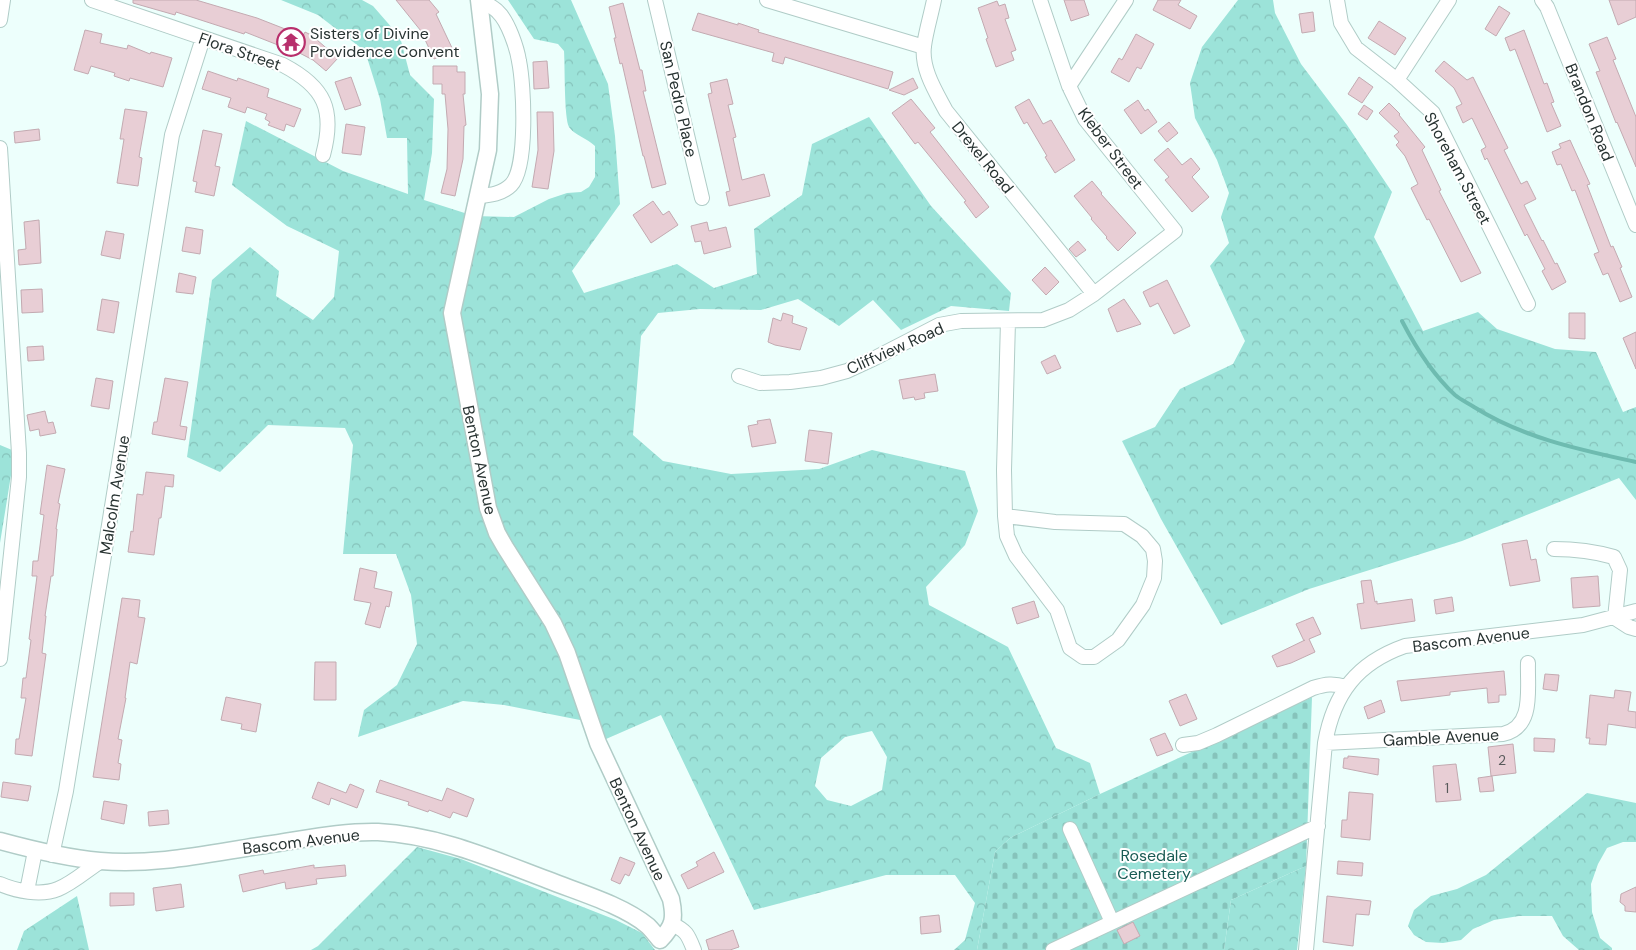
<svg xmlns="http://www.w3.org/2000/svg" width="1636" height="950" viewBox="0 0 1636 950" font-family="'DM Sans',sans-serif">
	<defs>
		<pattern id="forest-crowns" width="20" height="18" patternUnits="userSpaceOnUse" patternTransform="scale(1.25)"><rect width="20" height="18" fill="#9ce3d9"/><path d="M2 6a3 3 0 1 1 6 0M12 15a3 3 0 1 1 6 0" fill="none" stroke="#86c3bb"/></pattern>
		<pattern id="cemetery-stones" width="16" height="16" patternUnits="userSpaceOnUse" patternTransform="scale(1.25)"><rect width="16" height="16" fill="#9ce3d9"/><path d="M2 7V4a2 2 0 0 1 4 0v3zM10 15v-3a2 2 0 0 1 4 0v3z" fill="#86c3bb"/></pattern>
	</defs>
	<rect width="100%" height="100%" fill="#edfffc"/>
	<!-- forest -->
	<path fill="url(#forest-crowns)" fill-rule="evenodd" d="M281 0H362L373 6 400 37 410 75 434 99 432 153 424 200 474 216 514 217 549 199 567 193 581 192 589 187 595 177V146C588 139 573 134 569 127 564 118 565 65 564 51L558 44 534 39 508 0H571L608 84 615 136 620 204 572 271 584 293 677 264 714 288 757 274 754 229 802 195 812 144 869 117 931 206 1011 293 1009 311 951 306 901 330 873 300 839 326 798 299 761 310 700 309 658 313 641 336 633 435 663 461 731 474 819 469 872 450 965 471 978 511 965 545 926 587 929 605 1008 647 1056 748 1090 763 1100 794 1010 838 995 852 977 950H954L965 940 975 903 955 875H886L754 910 661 715 606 739 597 713 580 720 504 705 463 701 358 737 364 710 397 685 417 644 411 595 396 554H343L353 445 345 428 268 425 220 472 187 457 212 280 250 247 279 271 276 296 313 320 334 297 339 251 287 226 232 185 246 121 343 171 408 194 407 138H387L380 99 365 51 318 15ZM872 731 887 757 882 790 851 806 827 800 815 786 821 758 845 737Z
		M1238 0H1273L1275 13 1301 64 1347 125 1392 192 1374 237 1423 331 1478 312 1497 329 1555 349 1596 352 1623 412 1636 407V500L1619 478 1462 541 1309 589 1221 625 1161 519 1122 441 1155 427 1180 389 1233 364 1245 341 1210 266 1229 243 1221 217 1229 193 1217 160 1195 118 1190 83 1202 47Z
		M0 445 12 450V469L0 543Z
		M1587 793 1636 803V842H1623L1607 848 1598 864 1591 884 1592 912 1600 938 1612 948V950H1579L1563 936 1552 916H1519L1494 920 1473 929 1461 940 1443 943 1426 942 1414 935 1408 926 1414 910 1431 896 1457 889 1486 875Z
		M417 847 461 859 616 920 642 933 655 950H311L318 946Z
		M1306 866 1297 950H1224L1231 900Z
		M77 896 89 950H17L24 931Z"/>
	<!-- cemetery -->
	<path fill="url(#cemetery-stones)" d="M1312 697 1306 866 1231 900 1224 950H977L995 852 1010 838 1100 794Z"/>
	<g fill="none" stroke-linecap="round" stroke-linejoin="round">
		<!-- stream -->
		<path stroke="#6ebbb0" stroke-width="4" d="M1402 321C1416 348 1432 374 1455 395 1461 400 1468 403 1474 407 1523 438 1581 450 1636 462"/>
	</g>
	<!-- building -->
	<path fill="#e8ced5" stroke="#c3aab1" d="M133 0H196L257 18 303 36 305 32 317 38V40L338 58 326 71 313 60 284 45 283 47 245 32 244 34 176 12 175 15 133 3Z
		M396 0H429L439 12 436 14 453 50 434 59 421 31Z
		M1064 0H1084L1089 15 1071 21Z
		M1158 0H1181L1178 5 1197 16 1190 29 1153 10Z
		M1609 0H1636V17L1618 25Z
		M997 1 999 6 1005 4 1009 18 1005 19 1016 50 1011 52 1014 60 996 67 986 39 988 38 978 8Z
		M623 3 640 70H642L646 91H643L666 184 652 188 644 156H643L622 63 620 64 614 38H616L609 7Z
		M1499 6 1510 13 1496 36 1485 29Z
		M1313 12 1315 31 1302 33 1299 14Z
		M698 13 738 25V23L759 30 758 32 893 72 888 89 785 57 783 64 772 61 774 53 692 30Z
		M1379 21 1406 38 1395 55 1368 38Z
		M85 30 102 34 100 43 127 49 128 45 150 54 151 52 172 58 163 87 130 78 129 81 114 76 115 73 91 66 88 74 74 70Z
		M1524 30 1544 84 1547 83 1554 102 1551 103 1561 126 1547 132 1515 49 1510 51 1505 38Z
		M1136 34 1154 44 1141 69 1137 67 1129 82 1111 72 1119 58 1122 60Z
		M1607 37 1616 59 1613 60 1636 117V167L1617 122 1616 123 1596 72 1600 71 1589 44Z
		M547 61 549 88 534 89 533 62Z
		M1444 61 1467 80 1473 77 1508 148 1504 150 1521 184 1527 181 1536 199 1524 205 1542 241 1543 240 1555 264 1557 263 1566 282 1552 290 1542 271 1545 269 1527 234 1525 236 1487 158 1485 160 1481 150 1486 147 1472 118 1463 123 1456 107 1462 104 1454 88 1435 71Z
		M433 66H457V72H465V94H463L466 125 464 126 463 159 455 196 441 193 447 169 448 129 445 94H442V84H433Z
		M208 71 237 81 238 78 269 89 267 97 301 109 294 127 286 124 284 131 268 125 270 122 265 119 267 114 247 107 245 113 228 107 231 98 202 89Z
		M351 77 361 105 345 110 335 82Z
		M1359 77 1373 87 1362 103 1348 94Z
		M913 78 918 88 904 95 889 90Z
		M727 79 733 104 728 105 736 137 733 138 742 180 764 174 770 196 729 206 726 192 730 191 708 94 712 93 710 83Z
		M911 99 935 128 930 132 989 207 976 218 964 202 966 201 936 164 918 142 915 144 892 113Z
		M1029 99 1043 124 1051 120 1075 160 1055 173 1045 157 1047 156 1027 122 1024 124 1015 107Z
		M1138 100 1145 111 1148 109 1157 122 1141 134 1124 110Z
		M1389 103 1400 114 1399 115 1425 147 1422 150 1441 190 1439 191 1481 273 1461 282 1429 219 1427 220 1411 188 1418 184 1405 156 1396 145 1399 142 1394 136 1399 132 1379 113Z
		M1364 105 1373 111 1367 120 1358 114Z
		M125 109 147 112 139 157 142 158 138 186 117 183 124 139H120Z
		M537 112H553L554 151 548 189 532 187 538 150Z
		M1169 122 1178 133 1167 142 1158 131Z
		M346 124 365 127 361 155 342 153Z
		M39 129 40 140 15 143 14 132Z
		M203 130 222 134 215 166 220 167 214 196 195 192 197 182 193 181Z
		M1570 140 1590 184 1587 185 1611 247 1613 246 1622 267 1620 268 1632 297 1620 302 1608 273 1603 275 1594 254 1599 252 1575 190 1572 191 1561 164 1557 165 1552 152 1561 148 1559 144Z
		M1168 148 1182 165 1191 158 1200 169 1192 177 1209 197 1192 212 1165 180 1169 177 1154 160Z
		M1092 181 1102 193 1101 194 1136 233 1118 251 1106 238 1107 237 1091 219 1092 218 1074 196Z
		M653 201 663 215 669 211 678 225 651 243 633 215Z
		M39 220 41 263 19 265 18 250 26 249 24 222Z
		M707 222 709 231 726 227 731 247 704 254 701 241 695 242 691 226Z
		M186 227 203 230 200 254 182 251Z
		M106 231 124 234 120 259 101 255Z
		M1078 241 1086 250 1076 257 1069 249Z
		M1045 267 1059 282 1046 295 1032 280Z
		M179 273 196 277 193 294 176 292Z
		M1167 280 1190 326 1174 334 1158 303 1150 307 1143 292Z
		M42 289 43 312 22 313 21 290Z
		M102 299 119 302 114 333 97 330Z
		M1124 299 1141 324 1117 332 1108 309Z
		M783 313 793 316 792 323 807 328 800 350 775 345 768 342 773 318 781 321Z
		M1569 313H1585V339L1569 338Z
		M1636 332V369L1623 338Z
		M43 346 44 360 28 361 27 347Z
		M1055 355 1061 368 1047 374 1041 362Z
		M935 374 938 391 924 393 925 398 915 400 914 397 903 399 899 380Z
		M96 378 113 381 109 409 91 406Z
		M165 378 188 382 180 426 187 427 185 440 152 434 154 422H157Z
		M45 411 48 423 53 422 56 433 40 436 39 429 30 431 27 415Z
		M770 419 776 443 752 447 748 426 758 424 757 421Z
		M809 430 832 433 828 464 805 461Z
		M47 465 65 469 58 503 60 504 56 529H57L53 576H51L45 616H46L42 653 46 654 32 756 15 754 16 739H19L26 698H21L23 678H26L31 640 29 639 37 576H32L33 561H38L44 515 40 514Z
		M146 472 174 475 173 487 165 486 161 518H159L154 555 128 552 131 531 133 532 137 494 143 495Z
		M1527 540 1531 560 1536 559 1540 581 1510 586 1502 544Z
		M360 568 377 572 374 588 392 592 389 607 386 606 380 628 365 624 371 603 354 600Z
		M1598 576 1600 606 1573 608 1571 578Z
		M1371 580 1375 602 1377 601V604L1412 599 1415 621 1361 629 1357 604 1364 603 1361 581Z
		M1452 597 1454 611 1436 614 1434 600Z
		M122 598 140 600 138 617 145 618 137 664 130 662 125 698H126L118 739 122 740 118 763 121 764 119 780 93 777Z
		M1034 601 1039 617 1017 624 1012 608Z
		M1313 617 1321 634 1309 639 1315 652 1291 663 1277 667 1272 656 1305 640 1304 641 1296 624Z
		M315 662H336V700H314Z
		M1504 671 1506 695H1499V702L1488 703 1487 688 1450 692V695L1401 701 1397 681Z
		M1545 674 1559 675 1557 691 1543 689Z
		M1615 690 1631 692 1628 711 1636 712V728L1608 724 1606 745 1589 744 1590 738H1586L1590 695 1614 698Z
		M1186 694 1197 719 1180 726 1169 701Z
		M226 697 261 704 256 732 241 729 242 724 221 720Z
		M1381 700 1385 712 1368 719 1364 707Z
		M1165 733 1173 750 1157 756 1150 739Z
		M1534 738 1555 739 1554 752 1534 751Z
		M1513 744 1516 773 1491 776 1488 747Z
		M1348 756 1379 759 1378 775 1343 768 1344 758H1348Z
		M1456 764 1461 800 1436 802 1433 766Z
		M1492 776 1494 791 1480 792 1478 778Z
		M380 780 442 801 447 788 474 799 467 817 453 812 450 818 429 810 428 812 408 805 409 802 376 792Z
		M3 782 31 786 28 801 1 797Z
		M318 782 346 793 350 784 364 790 357 808 331 798 329 805 312 798Z
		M1349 792 1373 794 1370 840 1341 837 1342 820H1347Z
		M104 801 127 805 124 824 101 819Z
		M168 810 169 824 149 826 148 812Z
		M714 852 724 872 688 889 681 875 698 866 696 862Z
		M620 857 635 863 629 876 625 874 620 884 611 880Z
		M1338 861 1363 863 1362 876 1337 874Z
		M314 865V868L345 865 346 876 316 879 317 884 286 889 285 882 243 892 239 875 263 870 264 874Z
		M181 884 184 907 156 911 153 888Z
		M1636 887V912L1625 911V906L1620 902 1621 894Z
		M110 893H134V905L110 906Z
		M1327 896 1371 901 1369 915 1356 914 1353 946 1323 942Z
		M939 915 941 932 921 934 920 917Z
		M1133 922 1140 936 1124 944 1117 930Z
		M733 930 739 947 730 950H709L706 940Z"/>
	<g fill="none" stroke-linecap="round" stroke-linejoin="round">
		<defs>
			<path id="minor" d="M92 0 283 65C325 87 335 110 323 155
				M479 0C485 3 494 7 498 12 508 21 517 48 519 61 524 85 528 168 511 185 502 194 490 195 479 196
				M655 0 702 198
				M767 0 924 47
				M934 0C931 15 926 31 924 46 921 69 936 92 946 111L1094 294
				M1337 0 1341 23 1356 48 1397 80 1433 113 1528 304
				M1542 0 1547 7 1636 225
				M0 20 3 0
				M1397 80 1449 0
				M1069 86 1126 0
				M0 148 19 453V477L0 659
				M739 376 760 383 790 382 821 378 847 371 875 358 939 325 961 321 1043 320 1069 310 1094 294 1175 231 1085 119 1069 86 1040 0
				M1005 516 1055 522 1124 524 1142 536 1153 549 1155 561 1154 578 1143 605 1118 640 1094 657H1083L1070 648 1057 610 1016 556 1007 536 1005 516 1004 470 1008 321
				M1554 549C1575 549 1593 551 1614 557L1620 570 1615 618 1629 627 1636 629
				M1325 743 1503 734C1535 727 1527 688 1528 663
				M1183 745 1198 743 1217 735 1313 688C1326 684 1333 683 1346 687
				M1070 829 1112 922
				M52 855 66 791 172 135 203 38
				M0 884C16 891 41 896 58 889 73 883 87 870 101 861
				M27 891 35 851
				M672 924C687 931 688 935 694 950
				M1053 950 1318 826
				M1306 950 1325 743C1334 693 1357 663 1405 646L1583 625 1636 611"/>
			<path id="major" d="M0 841C33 850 65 858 100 861 155 866 211 853 265 845 302 840 340 831 378 832 438 835 492 859 548 880 578 892 623 905 648 926 652 930 656 935 660 940 674 926 675 918 671 899L598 743 567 653 553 623 505 547 497 533 488 508 452 313 488 150 490 94 479 0"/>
		</defs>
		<!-- minor casing -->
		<use href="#minor" stroke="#b0ccc7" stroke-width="16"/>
		<!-- major casing -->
		<use href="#major" stroke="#b0ccc7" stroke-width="19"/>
		<!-- minor -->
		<use href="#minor" stroke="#fff" stroke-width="14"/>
		<!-- major -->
		<use href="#major" stroke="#fff" stroke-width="16"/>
	</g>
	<!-- icons -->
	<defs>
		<symbol id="temple-ring" viewBox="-11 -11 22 22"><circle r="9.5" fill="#fff" stroke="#b82f6c" stroke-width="1.5"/><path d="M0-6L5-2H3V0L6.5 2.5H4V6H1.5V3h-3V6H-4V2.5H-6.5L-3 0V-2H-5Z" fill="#b82f6c"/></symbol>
	</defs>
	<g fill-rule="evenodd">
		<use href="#temple-ring" x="275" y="26" width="32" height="32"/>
	</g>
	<g text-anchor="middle" stroke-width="4" stroke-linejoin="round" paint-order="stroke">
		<!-- number labels -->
		<g font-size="14" fill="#585a5b">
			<text x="1502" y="765">2</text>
			<text x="1447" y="793">1</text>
		</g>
		<!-- poi labels -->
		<g font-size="16" fill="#283332" stroke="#fff" text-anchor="start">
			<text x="310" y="39">Sisters of Divine<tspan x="310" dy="18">Providence Convent</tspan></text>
		</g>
		<!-- street labels -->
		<g font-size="16" fill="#283332" stroke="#fff">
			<text transform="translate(240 51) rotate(19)" y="6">Flora Street</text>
			<text transform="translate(679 99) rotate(77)" y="6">San Pedro Place</text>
			<text transform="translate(1590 112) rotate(68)" y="6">Brandon Road</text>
			<text transform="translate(1111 148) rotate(53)" y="6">Kleber Street</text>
			<text transform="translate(983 157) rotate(51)" y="6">Drexel Road</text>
			<text transform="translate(1458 168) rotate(62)" y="6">Shoreham Street</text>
			<text transform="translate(895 348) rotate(-24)" y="6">Cliffview Road</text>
			<text transform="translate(480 460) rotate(78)" y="6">Benton Avenue</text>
			<text transform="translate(114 495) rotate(-81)" y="6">Malcolm Avenue</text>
			<text transform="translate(1471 639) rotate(-7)" y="6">Bascom Avenue</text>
			<text transform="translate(1441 737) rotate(-3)" y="6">Gamble Avenue</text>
			<text transform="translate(638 829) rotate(65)" y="6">Benton Avenue</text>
			<text transform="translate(301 841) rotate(-7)" y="6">Bascom Avenue</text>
		</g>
		<!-- park labels -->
		<g font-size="16" fill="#1a5b54" stroke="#fff">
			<text x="1154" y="861">Rosedale<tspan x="1154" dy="18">Cemetery</tspan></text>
		</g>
	</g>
</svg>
